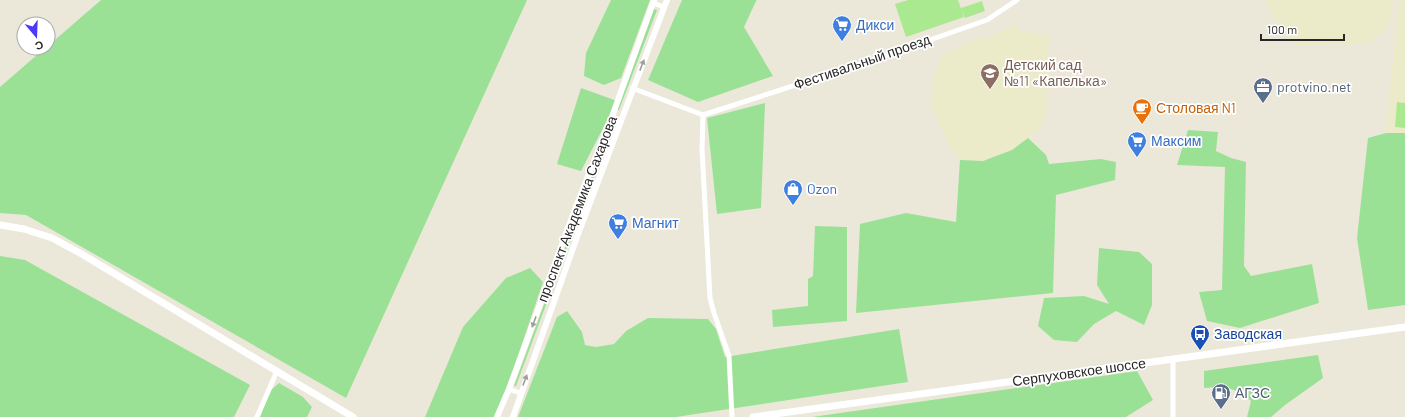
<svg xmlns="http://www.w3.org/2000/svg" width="1405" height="417" viewBox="0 0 1405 417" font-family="Barlow,sans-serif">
	<rect width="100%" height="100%" fill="#ebe8d9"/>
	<!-- education -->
	<path fill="#ecebc9" d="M1265 0H1393L1391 18 1382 34 1368 44 1296 45 1278 23Z
		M1399 0H1405V133H1386Z
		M1015 24 1019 31 1049 35 1046 119 1039 129 1012 150 983 161 960 160 947 141 931 106 934 75 940 57 963 44 983 38H989L998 32Z"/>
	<!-- green -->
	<path fill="#9ae196" d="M101 0H527L346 398 26 215 0 213V87L45 48H48V46Z
		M611 0H650L621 78 604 85 584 76 586 53Z
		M682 0H757L756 1 744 27 773 76 698 102 648 80Z
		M654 9 657 10 619 110H617Z
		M581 88 617 101 581 171 557 164Z
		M765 103 761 208 717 214 707 118Z
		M613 119H616L583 207 581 206Z
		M1188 130 1218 132 1216 151 1231 158 1246 162 1244 266 1251 276 1312 264 1319 303 1240 328 1207 321 1199 292 1222 290 1225 167 1177 165Z
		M1386 133H1405V305L1368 310 1357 238 1368 138Z
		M1028 138 1046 155 1049 164 1101 159 1116 162 1115 180 1056 195 1053 293 856 313 860 224 906 213 956 222 960 160 983 161 1012 150Z
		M815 226 847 227V321L773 327 772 310 808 306V279L813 276Z
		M569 236 571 237 516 386H514Z
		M1099 248 1139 252 1152 264V305L1144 325 1116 311 1094 324 1077 342 1054 340 1038 326 1044 298 1084 296 1109 304 1097 285Z
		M0 256 25 260 250 385 234 417H0Z
		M530 268 543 282 505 394 494 417H425L463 327 506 278Z
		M567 311 582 332 585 345 596 347 614 344 626 331 648 318 708 319 716 329 725 357 899 329 908 382 676 417H518L557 317Z
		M1318 355 1323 378 1285 405 1271 417H1247L1251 401C1236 387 1223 386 1204 388V371Z
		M1137 371 1153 400 1126 417H812Z
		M279 383 303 397 312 407 307 417H260L270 391Z"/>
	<!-- pitch -->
	<path fill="#abe991" d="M908 0H958L964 17 906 37 895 4Z
		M982 1 985 11 965 18 961 8Z
		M1397 102 1405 103V128L1395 127Z"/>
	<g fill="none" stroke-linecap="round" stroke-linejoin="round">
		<!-- minor -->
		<path stroke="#fff" stroke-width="5" d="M653 3 664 7
			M632 88 703 115 864 63 987 20 1017 0
			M703 115 702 149 710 298 714 313 729 356 732 417
			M575 209 585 213
			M509 389 520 393
			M257 417 277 371
			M1173 417V359"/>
		<!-- tertiary -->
		<path stroke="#fff" stroke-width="6" d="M497 417 509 389 575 209 613 114 654 0
			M513 417 577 237 667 0"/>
		<!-- secondary -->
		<path stroke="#fff" stroke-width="7" d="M0 225 24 229 52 238 80 253 353 417
			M753 417 1405 327"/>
	</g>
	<!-- one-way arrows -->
	<defs><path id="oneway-solid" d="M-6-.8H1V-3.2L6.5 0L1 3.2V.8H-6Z"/></defs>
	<g fill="#9e9e9e">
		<use href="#oneway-solid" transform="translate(642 65) rotate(-69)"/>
		<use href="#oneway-solid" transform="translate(534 322) rotate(110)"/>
		<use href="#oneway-solid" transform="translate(525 380) rotate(-70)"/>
	</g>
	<!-- icons -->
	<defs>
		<symbol id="supermarket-pin" viewBox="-11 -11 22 30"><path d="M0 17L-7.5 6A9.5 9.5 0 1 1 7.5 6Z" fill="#3f7fe0" stroke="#fff"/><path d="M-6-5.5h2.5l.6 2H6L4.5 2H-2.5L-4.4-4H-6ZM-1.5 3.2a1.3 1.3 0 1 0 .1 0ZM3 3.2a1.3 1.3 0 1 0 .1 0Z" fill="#fff"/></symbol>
		<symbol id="school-pin" viewBox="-11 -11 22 30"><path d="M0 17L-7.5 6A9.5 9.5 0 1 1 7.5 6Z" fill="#8d6e63" stroke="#fff"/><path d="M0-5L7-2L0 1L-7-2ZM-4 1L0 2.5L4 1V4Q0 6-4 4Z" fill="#fff"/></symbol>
		<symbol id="office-pin" viewBox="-11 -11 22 30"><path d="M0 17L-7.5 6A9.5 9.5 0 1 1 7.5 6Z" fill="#5c6f8a" stroke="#fff"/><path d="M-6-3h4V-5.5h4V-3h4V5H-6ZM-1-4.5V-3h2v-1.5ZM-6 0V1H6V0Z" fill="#fff"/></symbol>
		<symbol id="cafe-pin" viewBox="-11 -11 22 30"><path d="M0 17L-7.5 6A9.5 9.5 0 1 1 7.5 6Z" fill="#e8710a" stroke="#fff"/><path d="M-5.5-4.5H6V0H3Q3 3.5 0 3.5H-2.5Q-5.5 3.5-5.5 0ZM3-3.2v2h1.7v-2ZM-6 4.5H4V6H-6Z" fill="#fff"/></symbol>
		<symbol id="shop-pin" viewBox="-11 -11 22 30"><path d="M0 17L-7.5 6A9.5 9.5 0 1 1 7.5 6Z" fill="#3f7fe0" stroke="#fff"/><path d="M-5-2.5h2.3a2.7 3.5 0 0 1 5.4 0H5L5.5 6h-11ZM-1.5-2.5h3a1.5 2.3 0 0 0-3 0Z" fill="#fff"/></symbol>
		<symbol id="bus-pin" viewBox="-11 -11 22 30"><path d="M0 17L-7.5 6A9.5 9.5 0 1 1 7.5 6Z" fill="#1a4fb4" stroke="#fff"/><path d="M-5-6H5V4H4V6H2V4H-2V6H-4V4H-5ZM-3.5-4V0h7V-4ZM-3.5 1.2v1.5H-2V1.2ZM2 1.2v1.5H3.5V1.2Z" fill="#fff"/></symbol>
		<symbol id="fuel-pin" viewBox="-11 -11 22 30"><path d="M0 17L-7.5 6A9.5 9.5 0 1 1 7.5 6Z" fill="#5c6f8a" stroke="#fff"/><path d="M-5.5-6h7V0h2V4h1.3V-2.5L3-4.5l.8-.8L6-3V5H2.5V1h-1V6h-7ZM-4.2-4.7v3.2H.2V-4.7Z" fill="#fff"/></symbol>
	</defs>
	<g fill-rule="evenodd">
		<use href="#supermarket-pin" x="831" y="14" width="22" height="30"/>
		<use href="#school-pin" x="979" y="62" width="22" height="30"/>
		<use href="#office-pin" x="1252" y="76" width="22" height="30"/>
		<use href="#cafe-pin" x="1131" y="97" width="22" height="30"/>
		<use href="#supermarket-pin" x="1126" y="130" width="22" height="30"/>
		<use href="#shop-pin" x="782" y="178" width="22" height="30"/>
		<use href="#supermarket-pin" x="607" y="212" width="22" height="30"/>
		<use href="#bus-pin" x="1189" y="323" width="22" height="30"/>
		<use href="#fuel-pin" x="1210" y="382" width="22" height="30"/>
	</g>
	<g text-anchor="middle" stroke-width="3.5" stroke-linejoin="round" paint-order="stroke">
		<!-- shop labels -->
		<g font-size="14" fill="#366cbe" stroke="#fff" text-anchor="start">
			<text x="856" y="30">Дикси</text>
			<text x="1151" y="146">Максим</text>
			<text x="807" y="194">Ozon</text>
			<text x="632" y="228">Магнит</text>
		</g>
		<!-- street labels -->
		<g font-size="14" fill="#282828" stroke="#fff">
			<text transform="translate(862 62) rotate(-19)" y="5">Фестивальный проезд</text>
			<text transform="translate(577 209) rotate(-69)" y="5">проспект Академика Сахарова</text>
			<text transform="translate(1079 372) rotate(-8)" y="5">Серпуховское шоссе</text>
		</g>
		<!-- education labels -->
		<g font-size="14" fill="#785e54" stroke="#fff" text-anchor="start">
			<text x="1004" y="70">Детский сад<tspan x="1004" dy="16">№11 «Капелька»</tspan></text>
		</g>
		<!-- service labels -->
		<g font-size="14" fill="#4e5e75" stroke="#fff" text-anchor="start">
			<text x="1277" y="92">protvino.net</text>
			<text x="1235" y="398">АГЗС</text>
		</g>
		<!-- food labels -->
		<g font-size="14" fill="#c56008" stroke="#fff" text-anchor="start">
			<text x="1156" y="113">Столовая N1</text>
		</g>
		<!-- transit labels -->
		<g font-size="14" fill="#164399" stroke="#fff" text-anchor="start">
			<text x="1214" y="339">Заводская</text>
		</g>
	</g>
	<!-- north arrow -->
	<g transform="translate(36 36) rotate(161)"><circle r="19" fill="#ffffff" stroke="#a9a9a9"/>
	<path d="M0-3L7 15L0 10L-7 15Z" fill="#4d39f8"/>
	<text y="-6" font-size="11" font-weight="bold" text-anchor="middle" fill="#282828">С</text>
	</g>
	<!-- scale -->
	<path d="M1261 34v6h83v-6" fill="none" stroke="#282828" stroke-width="2"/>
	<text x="1267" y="34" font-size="12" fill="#282828" stroke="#ffffff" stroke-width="3" paint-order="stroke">100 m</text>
</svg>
